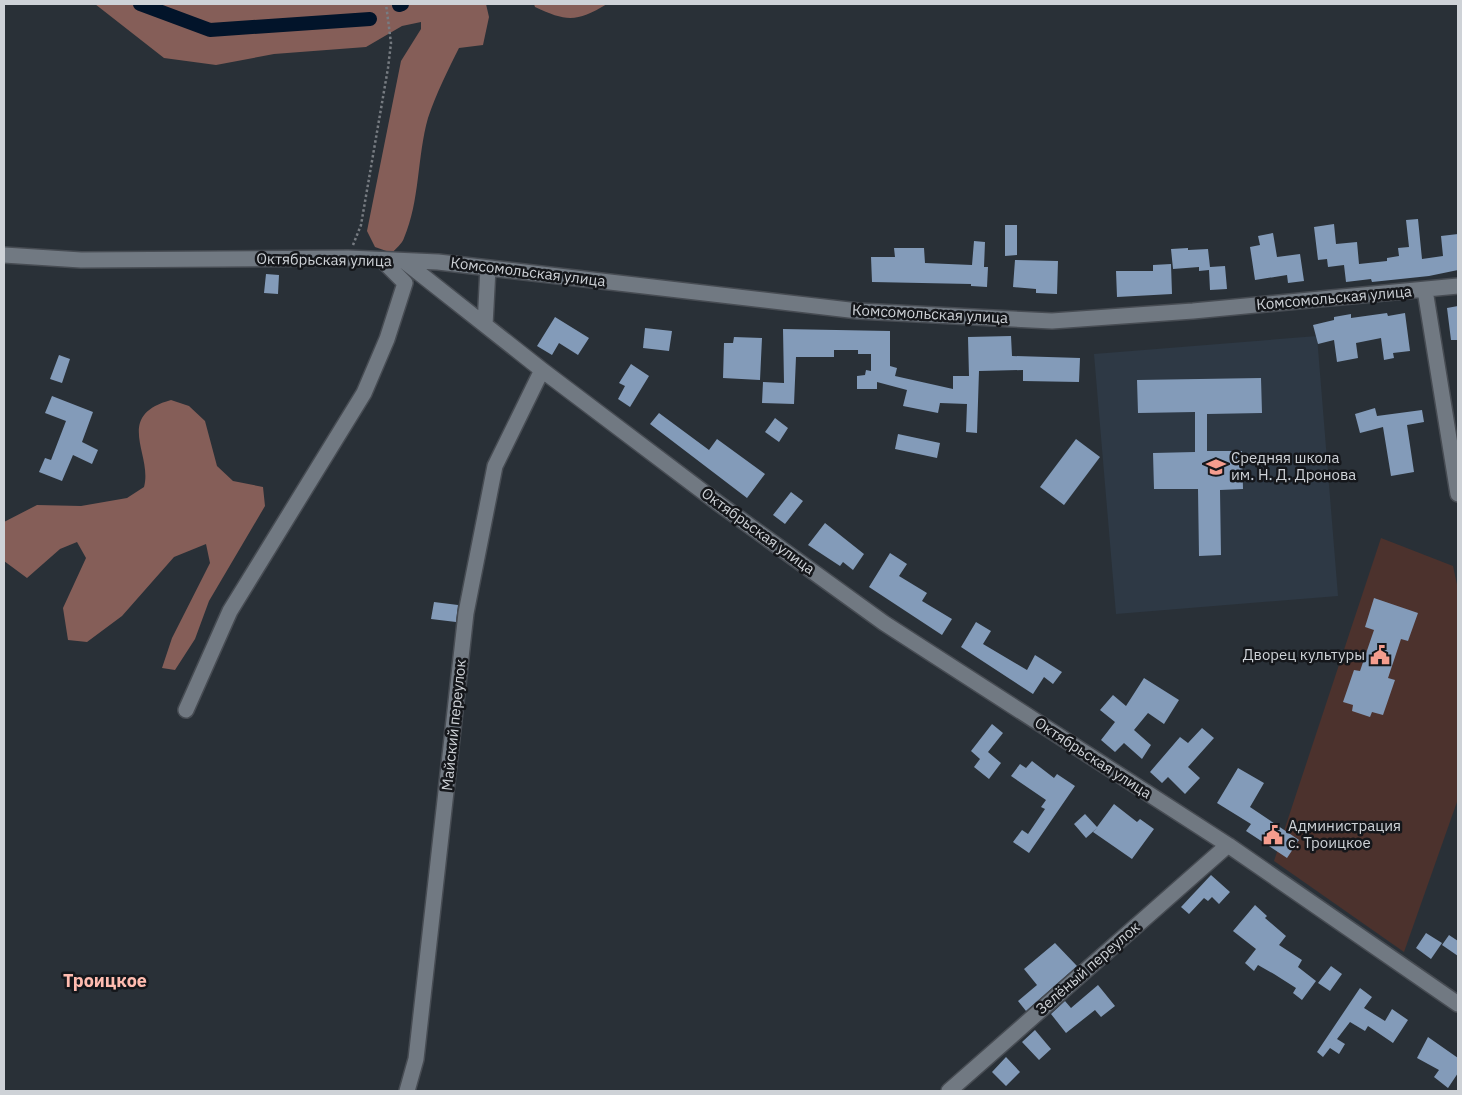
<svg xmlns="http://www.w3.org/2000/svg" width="1462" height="1095" viewBox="0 0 1462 1095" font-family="'IBM Plex Sans',sans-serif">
	<rect width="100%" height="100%" fill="#293037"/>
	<!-- built -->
	<path fill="#2e3945" d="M1317 336 1338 596 1116 614 1094 354Z"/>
	<!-- green -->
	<path fill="#4c322d" d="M1381 538 1453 566 1458 589V799L1404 952 1274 861Z"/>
	<!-- forest -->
	<path fill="#855e58" d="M95 4H486L489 17 483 45 459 48C448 70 436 94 428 118 417 157 420 201 404 238 402 244 396 248 392 253L375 247 367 231 401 61 421 29V22L402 26 366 47 274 54 216 65 164 58Z
		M534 4H607C577 22 567 22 535 7Z
		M171 400 189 406 205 421 217 466 233 481 263 487 265 506 209 601 195 639 175 670 162 668 172 638 210 563 206 544 174 557 122 616 87 642 68 640 63 608 86 558 77 542 60 549 27 578 4 561V522L37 505 81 506 127 498 144 487C153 454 113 416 171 400Z"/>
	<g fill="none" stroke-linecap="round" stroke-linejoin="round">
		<!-- canal -->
		<path stroke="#02142a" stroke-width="14" d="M140 4 210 30 370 19
			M399 5 402 4"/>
	</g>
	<!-- building -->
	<path fill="#839bb9" d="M1418 219 1422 259 1443 256 1441 236 1458 234V270L1429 276 1372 282 1371 279 1346 282 1344 265 1328 267 1327 259 1318 260 1314 227 1334 224 1336 244 1357 242 1359 264 1387 261V258L1399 256 1398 248 1409 247 1406 220Z
		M1005 225H1017V255L1005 256Z
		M1273 233 1277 257 1300 254 1304 281 1288 283 1287 275 1255 280 1250 247 1260 245 1258 236Z
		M974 241 985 242 984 267H988L987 287 971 286V284L872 282 871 257H895L894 248H924L925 263 972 265Z
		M1188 248V250L1208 249 1210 267 1225 266 1227 289 1210 290 1209 270 1199 271V267L1173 269 1171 249Z
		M1015 260 1058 261 1057 294 1036 293V289L1013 287Z
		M1171 264 1172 294 1117 297 1116 271H1153V265Z
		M266 274 279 275 278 294 264 293Z
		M1458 306V340H1451L1447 308Z
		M1387 313 1388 316 1405 313 1410 351 1393 353 1394 358 1384 360 1381 338 1356 343 1358 358 1337 362 1334 340 1318 344 1313 325 1334 320V317L1351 314V318Z
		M555 317 589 338 578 355 559 343 552 355 537 346Z
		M645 328 672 331 669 351 643 348Z
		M783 329 890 331V366L897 368 895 376 953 389V376H969L968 337 1011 336 1012 356 1080 358 1079 382 1023 381V370L979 371 977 433 966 432 967 404 940 403 938 413 903 406 907 390 877 382V389H857V376L865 375 866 370 871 371V354H858V350H834V357H796L794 404 762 403 763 382 784 383Z
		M734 337 762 338 760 380 723 378 724 343H733Z
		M59 355 70 359 62 383 50 379Z
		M631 364 649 376 630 407 618 399 625 386 619 383Z
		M1261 378 1262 413 1207 414V451H1242L1243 489 1220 490 1221 555 1199 556 1198 489H1154L1153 453 1195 452V412L1138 413 1137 380Z
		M52 396 93 412 82 442 98 450 92 464 73 455 62 481 39 472 45 458 51 460 66 421 45 413Z
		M1375 408 1377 416 1422 410 1424 422 1407 425 1414 472 1391 476 1383 427 1360 433 1355 414Z
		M659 413 709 450 717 439 765 474 747 498 650 424Z
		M775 418 788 428 779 442 765 432Z
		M898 434 940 443 937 458 895 449Z
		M1076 439 1100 457 1064 505 1040 487Z
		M791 492 803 501 785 524 773 515Z
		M825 523 864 554 853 570 843 562 840 566 808 545Z
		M890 553 907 564 899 576 927 593 922 601 952 619 942 635 869 587Z
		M1374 598 1418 613 1408 641 1401 639 1388 678 1395 680 1383 715 1372 712 1370 717 1352 711 1353 705 1343 702 1354 670 1360 671 1374 630 1365 627Z
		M434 602 458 605 456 622 431 619Z
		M976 622 991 631 983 644 1027 670 1035 655 1062 672 1053 684 1044 677 1033 694 961 647Z
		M1144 678 1179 700 1164 724 1148 713 1134 730 1151 745 1142 759 1124 743 1115 752 1101 740 1115 722 1100 710 1113 695 1126 706Z
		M992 724 1003 733 988 752 1001 763 989 779 974 767 980 759 971 751Z
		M1202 728 1214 738 1188 767 1200 778 1185 794 1168 777 1162 783 1150 772 1180 737 1188 743Z
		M1032 761 1054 778 1057 774 1075 786 1029 853 1013 842 1022 830 1028 834 1045 809 1041 807 1046 800 1011 776 1020 764 1026 768Z
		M1238 768 1264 783 1250 807 1299 840 1287 858 1246 831 1251 824 1217 803Z
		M1114 804 1137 822 1140 819 1154 829 1132 859 1093 832 1097 828 1086 838 1074 824 1085 814 1097 827Z
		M1211 875 1230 892 1219 904 1212 897 1208 901 1204 898 1189 914 1181 907Z
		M1255 905 1267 916 1265 918 1286 936 1279 945 1302 960 1298 967 1316 981 1302 1000 1293 993 1296 988 1274 974 1258 965 1254 971 1245 963 1256 949 1233 931Z
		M1426 933 1442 943 1431 959 1416 948Z
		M1449 935 1458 941V956L1442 945Z
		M1055 943 1077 966 1026 1011 1018 1001 1037 985 1024 969Z
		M1331 966 1342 974 1330 991 1318 983Z
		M1098 985 1115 1006 1101 1017 1095 1010 1066 1033 1051 1014 1065 1001 1071 1008Z
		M1360 988 1372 997 1364 1008 1385 1021 1392 1009 1408 1020 1393 1043 1368 1026 1365 1031 1350 1022 1337 1039 1345 1044 1339 1054 1330 1048 1323 1057 1317 1052Z
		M1035 1030 1051 1049 1039 1060 1022 1042Z
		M1428 1037 1458 1058V1073L1448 1088 1434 1077 1439 1070 1417 1058Z
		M1006 1057 1020 1072 1006 1086 992 1072Z"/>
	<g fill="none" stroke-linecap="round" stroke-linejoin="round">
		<defs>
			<path id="minor" d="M4 255 81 260 348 258 438 262 858 311 1052 321 1193 311 1458 286
				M404 261 542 370 718 503 884 623 1228 845 1458 1004
				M1425 290 1458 494
				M485 325 488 268
				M186 710 230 611 364 393 387 339 405 283 382 260
				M407 1091 416 1059 466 613 495 466 542 370
				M949 1091 1228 845"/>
		</defs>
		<!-- minor casing -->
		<use href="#minor" stroke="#474c53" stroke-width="18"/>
		<!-- path -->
		<path stroke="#777c82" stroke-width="2.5" stroke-dasharray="2.5 2.5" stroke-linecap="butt" d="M353 245 361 225 388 68 391 43 386 4"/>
		<!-- minor -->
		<use href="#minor" stroke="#717982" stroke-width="15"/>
	</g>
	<!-- icons -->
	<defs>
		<symbol id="school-bare" viewBox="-9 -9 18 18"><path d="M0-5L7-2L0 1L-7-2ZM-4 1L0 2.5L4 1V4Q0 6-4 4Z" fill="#f59d8e" stroke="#15171b" stroke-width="2.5" paint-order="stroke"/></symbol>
		<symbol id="civic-bare" viewBox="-9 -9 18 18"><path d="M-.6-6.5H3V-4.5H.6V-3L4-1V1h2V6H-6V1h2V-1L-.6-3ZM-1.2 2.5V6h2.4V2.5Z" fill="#f59d8e" stroke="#15171b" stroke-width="2.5" paint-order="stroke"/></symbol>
	</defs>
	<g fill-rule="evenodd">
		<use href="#school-bare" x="1202" y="453" width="28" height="28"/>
		<use href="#civic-bare" x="1366" y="641" width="28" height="28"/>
		<use href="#civic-bare" x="1259" y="821" width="28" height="28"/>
	</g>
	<g text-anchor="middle" stroke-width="5" stroke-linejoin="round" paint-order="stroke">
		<!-- street labels -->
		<g font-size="15" fill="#ced2d7" stroke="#15171b">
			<text transform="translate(324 260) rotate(1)" y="5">Октябрьская улица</text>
			<text transform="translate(528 272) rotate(7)" y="5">Комсомольская улица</text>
			<text transform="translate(1334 298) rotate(-5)" y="5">Комсомольская улица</text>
			<text transform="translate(930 314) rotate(3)" y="5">Комсомольская улица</text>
			<text transform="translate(758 531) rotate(36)" y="5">Октябрьская улица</text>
			<text transform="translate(454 725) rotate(-84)" y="5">Майский переулок</text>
			<text transform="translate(1093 758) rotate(33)" y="5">Октябрьская улица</text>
			<text transform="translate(1088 968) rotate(-41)" y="5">Зелёный переулок</text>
		</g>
		<!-- poi labels -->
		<g font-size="15" fill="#ced2d7" stroke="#15171b" text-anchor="start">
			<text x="1231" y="463">Средняя школа<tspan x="1231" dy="17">им. Н. Д. Дронова</tspan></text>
			<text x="1365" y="660" text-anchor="end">Дворец культуры</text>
			<text x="1288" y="831">Администрация<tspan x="1288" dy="17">с. Троицкое</tspan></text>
		</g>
		<!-- quarter labels -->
		<g font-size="18" font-weight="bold" fill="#ffbcb0" stroke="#15171b">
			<text x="105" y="987">Троицкое</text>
		</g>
	</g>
	<!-- border -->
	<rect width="1462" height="1095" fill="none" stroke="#ced2d7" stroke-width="10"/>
</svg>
